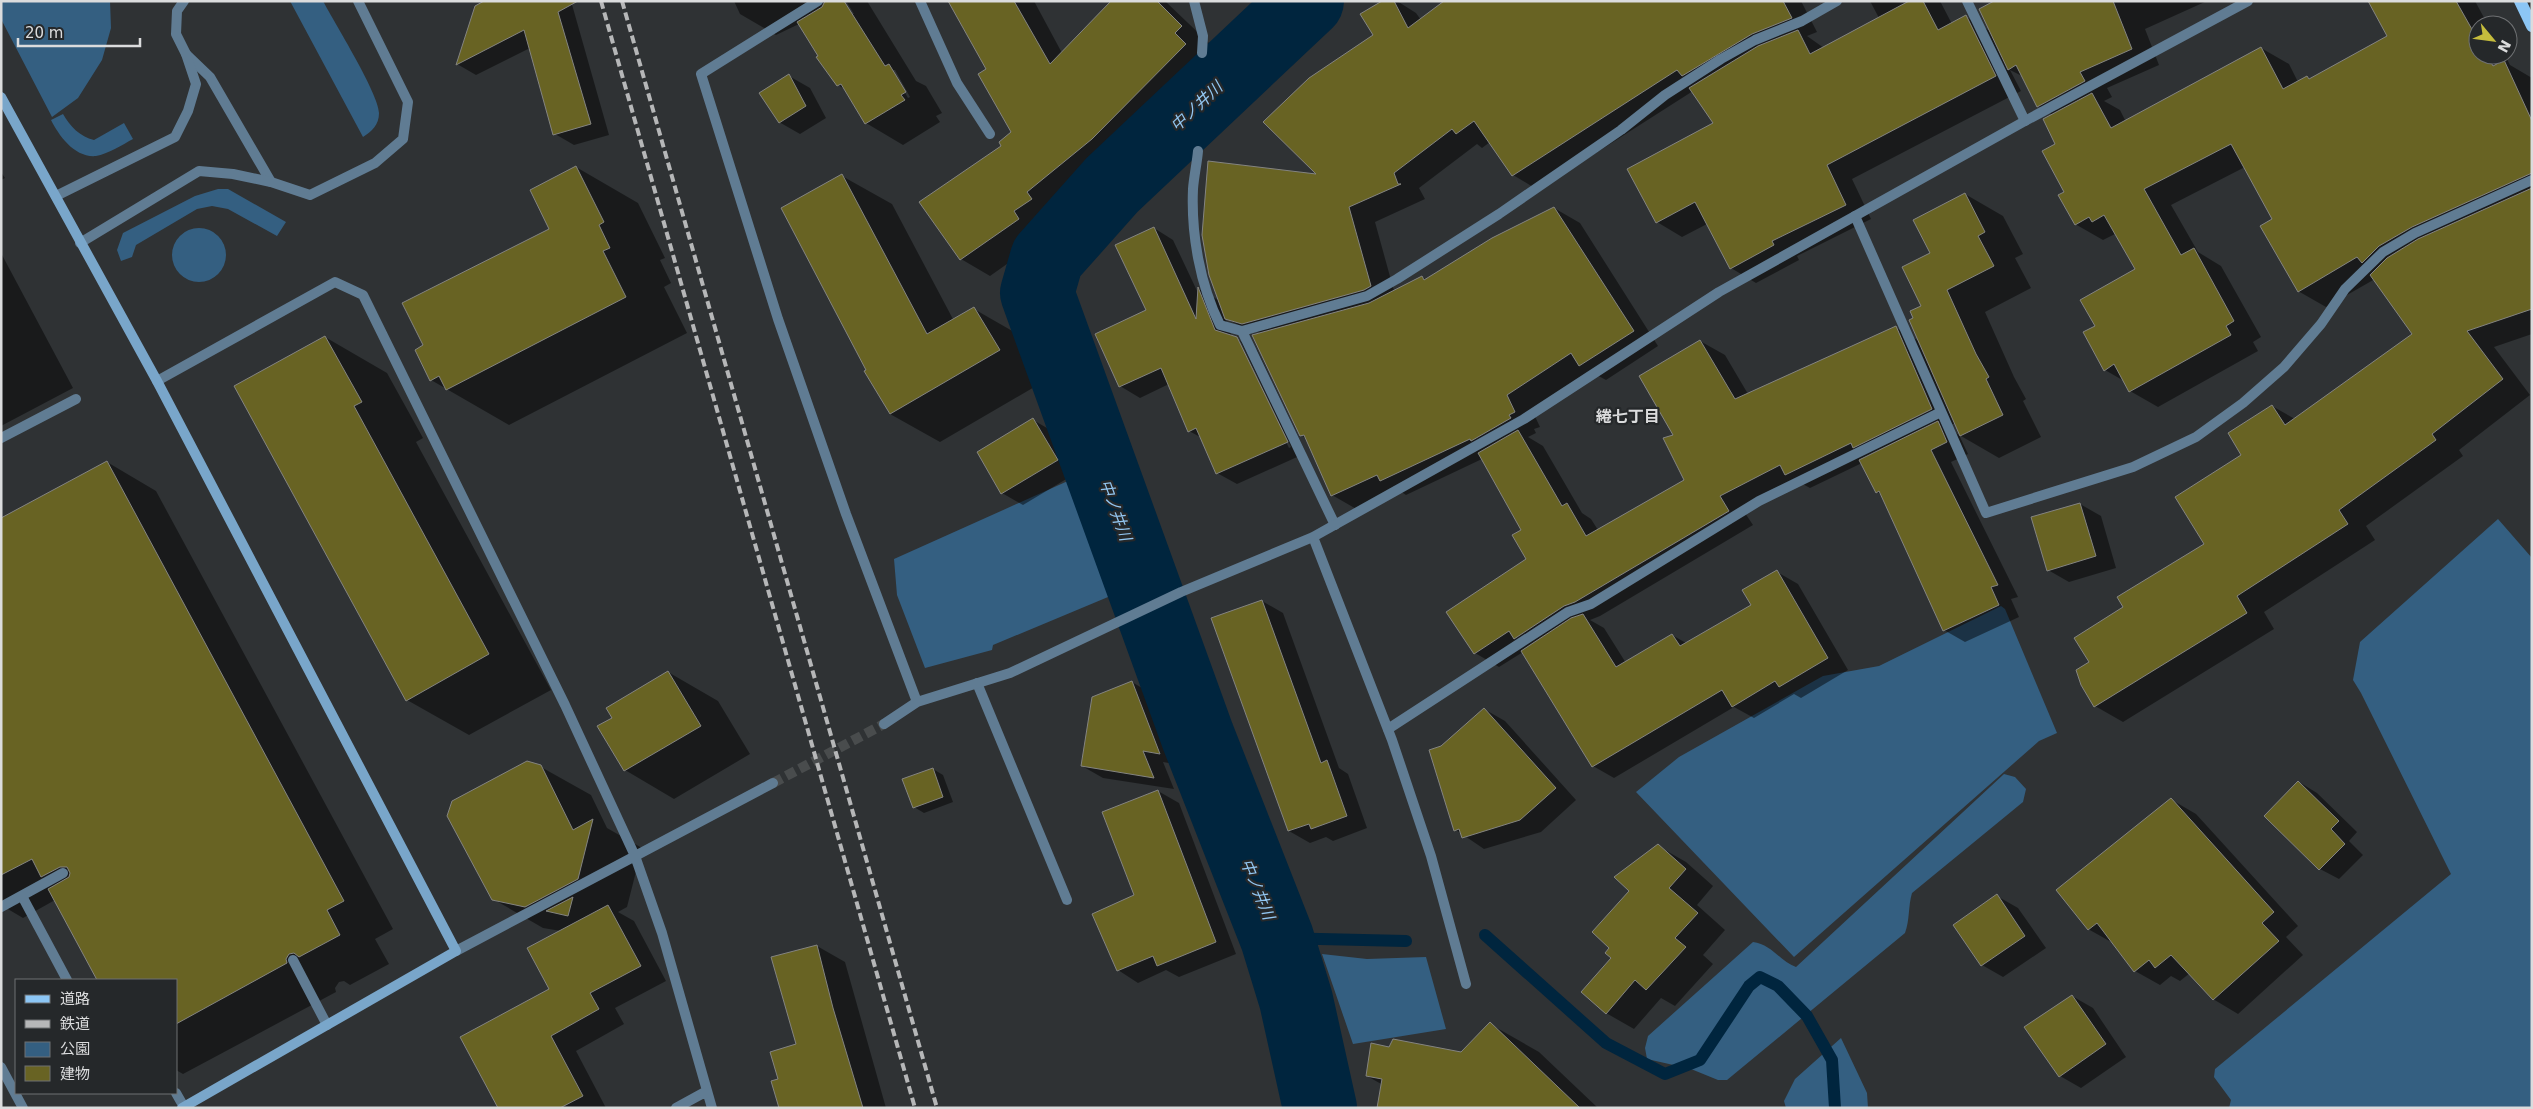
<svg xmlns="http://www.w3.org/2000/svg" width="2533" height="1109" viewBox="0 0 2533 1109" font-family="'DejaVu Sans','Noto Sans JP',sans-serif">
	<rect width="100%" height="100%" fill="#2f3234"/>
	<!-- green -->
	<path fill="#345f81" d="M1 1H110L111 28 102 60 78 98 52 117 1 19Z
		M290 1H323C334 22 379 94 379 113 379 125 372 131 363 137Z
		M63 114C70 126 80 137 94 140L124 123 133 139C122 145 108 154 96 156 75 158 59 136 51 120Z
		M218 189H228L286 222 277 236 228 209 212 206 197 209 136 245 132 257 121 261 117 250 123 233 195 196Z
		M172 255a27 27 0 1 1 54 0a27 27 0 1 1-54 0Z
		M1079 476 1120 592 993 645 992 650 925 668 897 595 894 559Z
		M2498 519 2532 558V1108H2229L2231 1100 2214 1077 2215 1069 2451 874 2361 693 2353 680 2360 642Z
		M2001 606 2005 609 2057 733 2039 741 1794 957 1636 792 1679 757 1823 676 1879 666Z
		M2004 774 2015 777 2026 789 2023 802 1912 893C1908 906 1910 920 1905 933L1727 1080H1718L1691 1069 1647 1059 1645 1048 1648 1036 1753 942C1771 944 1780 961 1796 967Z
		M1322 954 1367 959 1426 957 1446 1029 1353 1044Z
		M1841 1038 1867 1093 1868 1108H1786L1784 1101 1795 1079Z"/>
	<!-- shadow -->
	<path fill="#0007" fill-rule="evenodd" d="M571 1 609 135 574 145 555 134 530 48 476 75 457 64 476 7Z
		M734 1H843L851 14H854L846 1H867L916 81 926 86 942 113 936 116 940 122 903 145 866 123 846 90 838 85 818 57 820 56 799 24 776 35 740 14ZM892 70H895L910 97 908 98Z
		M949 1H1034L1062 53 1129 1H1165L1210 44 1204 51 1215 61 1122 156 1056 209 1060 216 1043 229 1047 236 990 276 961 259 1003 146 1013 132 987 70Z
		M1278 1H1310L1298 13Z
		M1385 1H1397L1416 13 1421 20 1669 1H1801L1817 32 1807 36 1824 48 1879 18 1870 1H1940L1952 24 1966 17 1990 31 1997 1H2207L2145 29 2159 65 2107 88 2112 97 2104 101 2120 110 2126 122 2261 48 2289 64 2298 82 2307 77 2311 79 2389 37 2369 1H2475L2488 25H2478V55H2505L2510 65 2532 78V334L2494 347 2530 395 2459 450 2463 456 2366 526 2375 540 2264 612 2274 629 2123 722 2095 706 2091 662 2124 607 2206 544 2243 455 2272 406 2295 419 2414 334 2375 279 2326 307 2298 291 2274 219 2245 167 2171 205 2198 252 2221 266 2261 337 2253 342 2258 351 2158 407 2130 391 2124 381 2105 370 2096 326 2136 270 2117 235 2115 234 2103 240 2075 224 2066 193 2053 115 2038 106 2024 77 2010 70 2021 91 1852 179 1871 219 1797 256 1799 260 1756 283 1731 268 1707 224 1682 237 1657 222 1715 123 1693 91 1538 190 1513 175 1490 142 1482 148 1477 144 1419 188 1425 199 1375 222 1394 291 1422 277 1427 280 1554 208 1580 223 1658 346 1606 380 1591 372 1532 410 1540 427 1534 429 1536 433 1528 437 1543 446 1582 513 1591 519 1598 530 1686 481 1675 435 1700 341 1725 355 1748 394 1896 328 1919 341 1915 319 1923 306 1932 253 1965 194 2003 216 2023 254 2015 258 2031 288 1985 312 2014 377 2026 399 2023 401 2041 437 1999 458 1961 436 1955 423 1946 427 1959 435 1968 454 1951 462 2018 597 2011 599 2019 617 1965 642 1944 630 1882 495 1877 492 1862 463 1810 488 1799 482 1743 510 1753 525 1600 616 1590 620 1604 628 1626 663 1672 635 1686 643 1753 605 1777 572 1798 584 1848 670 1801 698 1794 694 1754 718 1734 707 1614 778 1593 766 1523 652 1499 667 1475 653 1528 560 1523 530 1482 459 1406 495 1400 491 1358 510 1332 495 1307 439 1301 435 1258 335 1225 318 1232 337 1257 350 1306 453 1237 484 1217 473 1202 438 1189 431 1169 384 1140 398 1120 386 1148 311 1154 228 1173 240 1199 295V289L1220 301 1320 176 1374 36ZM1248 326 1265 336 1263 338 1248 329ZM1238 342H1241L1291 447 1289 448Z
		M789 76 810 88 826 118 800 134 779 122Z
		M576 167 638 203 665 258 660 260 671 283 664 287 687 333 509 425 431 380 425 346 551 230Z
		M1 172 5 178 1 180Z
		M842 176 892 204 954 321 974 309 1023 337 1048 379 940 442 890 414 868 370Z
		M1 253 73 388 1 426Z
		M325 337 387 373 423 438 416 442 551 690 469 735 407 700Z
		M1033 420 1054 432 1078 472 1023 505 1002 493Z
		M107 462 156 491 393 929 375 939 389 964 350 985 344 981 339 982 335 988 336 992 183 1074 176 1070V980H99L55 900 23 918 1 905V519Z
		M2080 504 2101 516 2116 568 2069 582 2048 570Z
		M1262 601 1283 613 1339 768 1348 774 1367 828 1333 841 1326 837 1310 843 1289 831Z
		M668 672 718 701 750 754 674 799 625 770 614 718Z
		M1132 682 1152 694 1180 765 1163 762 1174 789 1103 778 1082 766Z
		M1484 709 1505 721 1576 800 1541 832 1484 849 1456 830 1442 748Z
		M541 767 591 795 607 828 642 848 627 907 618 912 634 921 666 981 615 1008 624 1024 576 1051 606 1108H499L550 989 561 931 543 928 493 899Z
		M933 769 943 775 953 802 924 813 914 807Z
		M2299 782 2317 793 2357 832 2349 841 2363 855 2339 879 2320 869Z
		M1158 791 1179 803 1236 954 1179 977 1166 970 1138 983 1118 970Z
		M2172 800 2196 814 2298 926 2286 937 2303 955 2238 1014 2213 999 2190 973 2180 981 2171 976 2160 985 2135 971 2113 943 2088 929Z
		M1658 846 1686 862 1713 886 1697 905 1725 930 1703 955 1713 964 1675 1006 1661 998 1634 1029 1606 1013 1613 958 1631 891Z
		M1997 896 2018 908 2046 948 2003 977 1982 965Z
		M817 946 845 962 886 1108H786Z
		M2072 996 2093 1008 2126 1057 2081 1088 2060 1076Z
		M1490 1024 1539 1052 1598 1108H1379L1383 1085 1367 1076 1390 1048 1462 1053Z"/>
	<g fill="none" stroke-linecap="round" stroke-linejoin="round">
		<!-- stream -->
		<path stroke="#00253e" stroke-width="12" d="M1485 935 1606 1043 1665 1074 1700 1060 1749 986 1760 977 1778 986 1807 1016 1832 1060 1835 1108
			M1277 938 1406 941"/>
		<!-- river -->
		<path stroke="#00253e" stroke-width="74" d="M1307 1 1112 185 1047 258 1037 293 1198 737 1277 938 1296 1000 1320 1108"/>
	</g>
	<!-- building -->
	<path fill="#686323" stroke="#848481" d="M484 1H578L558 12 591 124 553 135 524 30 456 65 475 6Z
		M825 1H844L885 66 889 64 906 92 901 95 905 100 865 124 841 84 837 86 816 57 818 56 797 22 822 7Z
		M948 1H1014L1050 64 1111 1H1157L1182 26 1175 33 1186 44 1092 139 1027 192 1032 199 1014 211 1019 219 960 260 919 202 1001 146 999 142 1011 132 978 74 986 69Z
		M1382 1H1394L1408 28 1444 1H1783L1792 18 1752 34 1682 76 1677 70 1512 176 1474 121 1456 134 1452 129 1394 173 1398 184H1401L1349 207 1371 286 1364 290 1242 324 1225 319 1209 275 1202 235 1208 161 1316 174 1263 122 1309 78 1373 35 1360 14Z
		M1909 1H1923L1938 30 1966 15 1996 76 1827 165 1846 205 1772 241 1774 245 1730 269 1695 202 1656 223 1627 169 1713 123 1689 88 1758 46 1798 30 1810 54Z
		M1994 1H2113L2132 49 2080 72 2085 81 2037 107 2016 65 2008 70 1979 9Z
		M2368 1H2456L2478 40V55H2487L2493 66 2504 60 2532 121V173L2412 227 2379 246 2362 263 2357 257 2298 292 2260 226 2272 219 2231 144 2144 189 2181 255 2194 248 2234 321 2226 326 2231 335 2129 392 2114 364 2104 371 2083 332 2095 326 2080 300 2135 269 2104 215 2092 222 2089 217 2075 225 2058 195 2064 192 2042 151 2055 144 2043 119 2092 93 2111 128 2261 47 2283 89 2307 76 2309 79 2387 36Z
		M789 74 806 106 779 123 759 93Z
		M576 166 604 222 599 225 610 248 603 251 626 297 446 390 439 376 430 381 415 350 423 345 402 303 549 229 530 190Z
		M842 174 927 334 974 307 1000 350 890 414 864 371 866 370 781 208Z
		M2532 188V309L2467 331 2503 379 2432 434 2436 440 2339 510 2348 524 2237 596 2247 613 2094 707 2081 685 2076 670 2089 662 2074 638 2123 607 2117 597 2204 544 2175 497 2241 455 2228 433 2272 405 2285 425 2412 334 2370 275 2387 258 2418 239Z
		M1965 193 1985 232 1978 236 1994 266 1947 290 1976 354 1989 377 1986 379 2003 415 1960 436 1909 320 1913 318 1910 311 1921 306 1902 267 1930 253 1913 220Z
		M1554 207 1634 331 1579 366 1571 353 1507 395 1515 412 1509 415 1511 418 1471 441 1470 439 1380 481 1377 475 1331 496 1304 435 1300 436 1252 335 1369 303 1422 276 1424 280 1492 238Z
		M1154 227 1196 319 1198 287 1215 330 1237 337 1288 442 1216 474 1196 428 1188 432 1161 368 1119 387 1095 334 1146 310 1115 245Z
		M1896 326 1932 409 1853 448 1851 443 1785 475 1780 465 1720 496 1729 511 1575 602 1564 606 1514 639 1509 631 1474 654 1446 612 1526 559 1512 535 1521 530 1478 453 1518 430 1562 506 1567 503 1586 536 1684 480 1663 438 1673 435 1639 376 1700 340 1735 399Z
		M325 336 362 402 354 406 489 654 406 701 234 386Z
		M1033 418 1058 460 1001 494 977 452Z
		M1938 421 1947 442 1931 450 1998 585 1991 587 1999 605 1943 631 1879 491 1876 493 1859 460Z
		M107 461 344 901 327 910 340 935 299 957 294 953 289 954 286 959 287 963 176 1024V980H97L48 889 69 877 70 873 67 867H60L41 877 32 859 1 875V518Z
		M2080 503 2096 556 2047 571 2031 517Z
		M1777 570 1828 658 1779 687 1775 681 1732 707 1722 690 1592 767 1521 651 1571 618 1583 614 1616 667 1672 634 1680 646 1751 605 1742 590Z
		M1262 600 1321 763 1327 760 1347 816 1311 829 1309 824 1288 831 1211 618Z
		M668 671 701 726 624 771 597 726 612 718 606 708Z
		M1132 681 1160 754 1143 751 1154 778 1081 766 1092 697Z
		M1484 708 1556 788 1520 820 1462 838 1459 829 1454 831 1429 750 1441 746Z
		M527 761 541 765 573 830 593 819 578 879 525 907 492 900 447 816 452 801Z
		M933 768 943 797 913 808 902 779Z
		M2298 781 2339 821 2331 829 2345 844 2319 870 2264 816Z
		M1158 790 1216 942 1157 966 1153 956 1117 971 1092 914 1134 895 1102 812Z
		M2171 798 2274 912 2262 923 2279 941 2213 1000 2171 955 2155 968 2149 960 2134 972 2097 923 2088 930 2056 890Z
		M1658 844 1686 869 1669 888 1698 913 1675 938 1686 947 1646 990 1635 980 1606 1014 1581 992 1611 958 1605 953 1609 948 1592 932 1629 891 1614 877Z
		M1997 894 2025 936 1981 966 1953 925Z
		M573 897 568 916 546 911Z
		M608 905 641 966 590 993 599 1009 551 1036 583 1096 560 1108H498L460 1037 549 989 527 948Z
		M817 945 833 1008 863 1108H779L771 1081 778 1079 770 1052 796 1044 771 957Z
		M2072 995 2106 1044 2059 1077 2024 1027Z
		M1490 1022 1580 1108H1377L1382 1079 1366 1076 1371 1043 1389 1047 1393 1039 1461 1052Z"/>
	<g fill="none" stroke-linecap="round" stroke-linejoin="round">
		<!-- street-tunnel -->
		<path stroke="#494c4d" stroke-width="10" stroke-dasharray="10 5" stroke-linecap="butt" d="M773 783 884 724"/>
		<!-- lane -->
		<path stroke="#607c93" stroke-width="10" d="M920 1 957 83 990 134
			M1194 1 1203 36 1202 53
			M1967 1 2025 121
			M186 54 210 77 271 182
			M1198 151C1197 163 1194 176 1193 189 1191 234 1200 285 1220 325L1242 331 1367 296 1397 279 1499 214 1621 130 1665 95 1721 59 1755 40 1802 21 1837 1
			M1855 216 1986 513 2133 467 2196 437 2243 403 2284 367 2321 324 2345 289 2383 252 2415 233 2532 180
			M1242 331 1335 525
			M977 683 1067 900
			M1388 729 1568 612 1591 604 1759 501 1941 412
			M22 896 67 980
			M1 907 63 873
			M293 960 327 1025
			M176 1093 184 1107"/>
		<!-- street -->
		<path stroke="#607c93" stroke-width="10" d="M818 1 701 74 778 319 846 514 917 702
			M56 196 175 137 188 111 196 84 186 54 176 34 177 11 184 1
			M80 243 199 171 233 174 271 182 310 195 375 163 403 139 408 102 358 1
			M157 381 335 282 363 295 565 705 635 856 662 933 712 1108
			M1 438 76 399
			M1313 537 1392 740 1431 856 1466 984
			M884 724 917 702 1010 673 1181 592 1313 537 1524 419 1719 292 2025 121 2248 1
			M456 951 773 783
			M1 1067 23 1108
			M676 1108 707 1091"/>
		<!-- secondary -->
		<path stroke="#79a6ca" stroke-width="10" d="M1 97 157 381 456 951 182 1108"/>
		<!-- primary -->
		<path stroke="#8cc6f5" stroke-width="12" d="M2520 1 2532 26"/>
		<!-- rail -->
		<path stroke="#b6b7b8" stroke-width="4" stroke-dasharray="8 4" stroke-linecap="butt" d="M601 1 915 1108
			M622 1 937 1108"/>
	</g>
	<g text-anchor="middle" stroke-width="4.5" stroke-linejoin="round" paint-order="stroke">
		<!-- water labels -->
		<g font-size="16" font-style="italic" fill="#92c6f1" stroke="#25282a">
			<text transform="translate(1196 106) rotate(-43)" y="6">中ノ井川</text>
			<text transform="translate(1116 510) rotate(70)" y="6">中ノ井川</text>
			<text transform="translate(1258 889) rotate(68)" y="6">中ノ井川</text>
		</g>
		<!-- neighbourhood labels -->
		<g font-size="16" font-weight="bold" fill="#dbdcdd" stroke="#25282a">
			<text x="1628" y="422">綣七丁目</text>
		</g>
	</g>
	<!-- border -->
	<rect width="2533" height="1109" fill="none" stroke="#dbdcdd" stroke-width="5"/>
	<!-- legend -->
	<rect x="15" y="979" width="162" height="115" fill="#25282a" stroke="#6e7072"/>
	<rect x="25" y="995" width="25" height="8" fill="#8cc6f5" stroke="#6e7072"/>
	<text x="60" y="1004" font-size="15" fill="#dbdcdd">道路</text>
	<rect x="25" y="1020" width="25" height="8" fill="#b6b7b8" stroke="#6e7072"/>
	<text x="60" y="1029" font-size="15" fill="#dbdcdd">鉄道</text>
	<rect x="25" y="1042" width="25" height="15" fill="#345f81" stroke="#6e7072"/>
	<text x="60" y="1054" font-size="15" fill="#dbdcdd">公園</text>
	<rect x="25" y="1066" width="25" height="15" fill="#686323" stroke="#6e7072"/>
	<text x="60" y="1079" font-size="15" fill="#dbdcdd">建物</text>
	<!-- north arrow -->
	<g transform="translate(2493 40) rotate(119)"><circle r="24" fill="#25282a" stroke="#6e7072"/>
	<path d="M0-4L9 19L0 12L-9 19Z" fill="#c5bc3d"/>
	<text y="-8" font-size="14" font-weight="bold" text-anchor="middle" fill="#dbdcdd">N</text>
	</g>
	<!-- scale -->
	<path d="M18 38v8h122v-8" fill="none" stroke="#dbdcdd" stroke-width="2.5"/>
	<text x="25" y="38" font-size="15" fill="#dbdcdd" stroke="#25282a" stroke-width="4" paint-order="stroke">20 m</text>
</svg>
